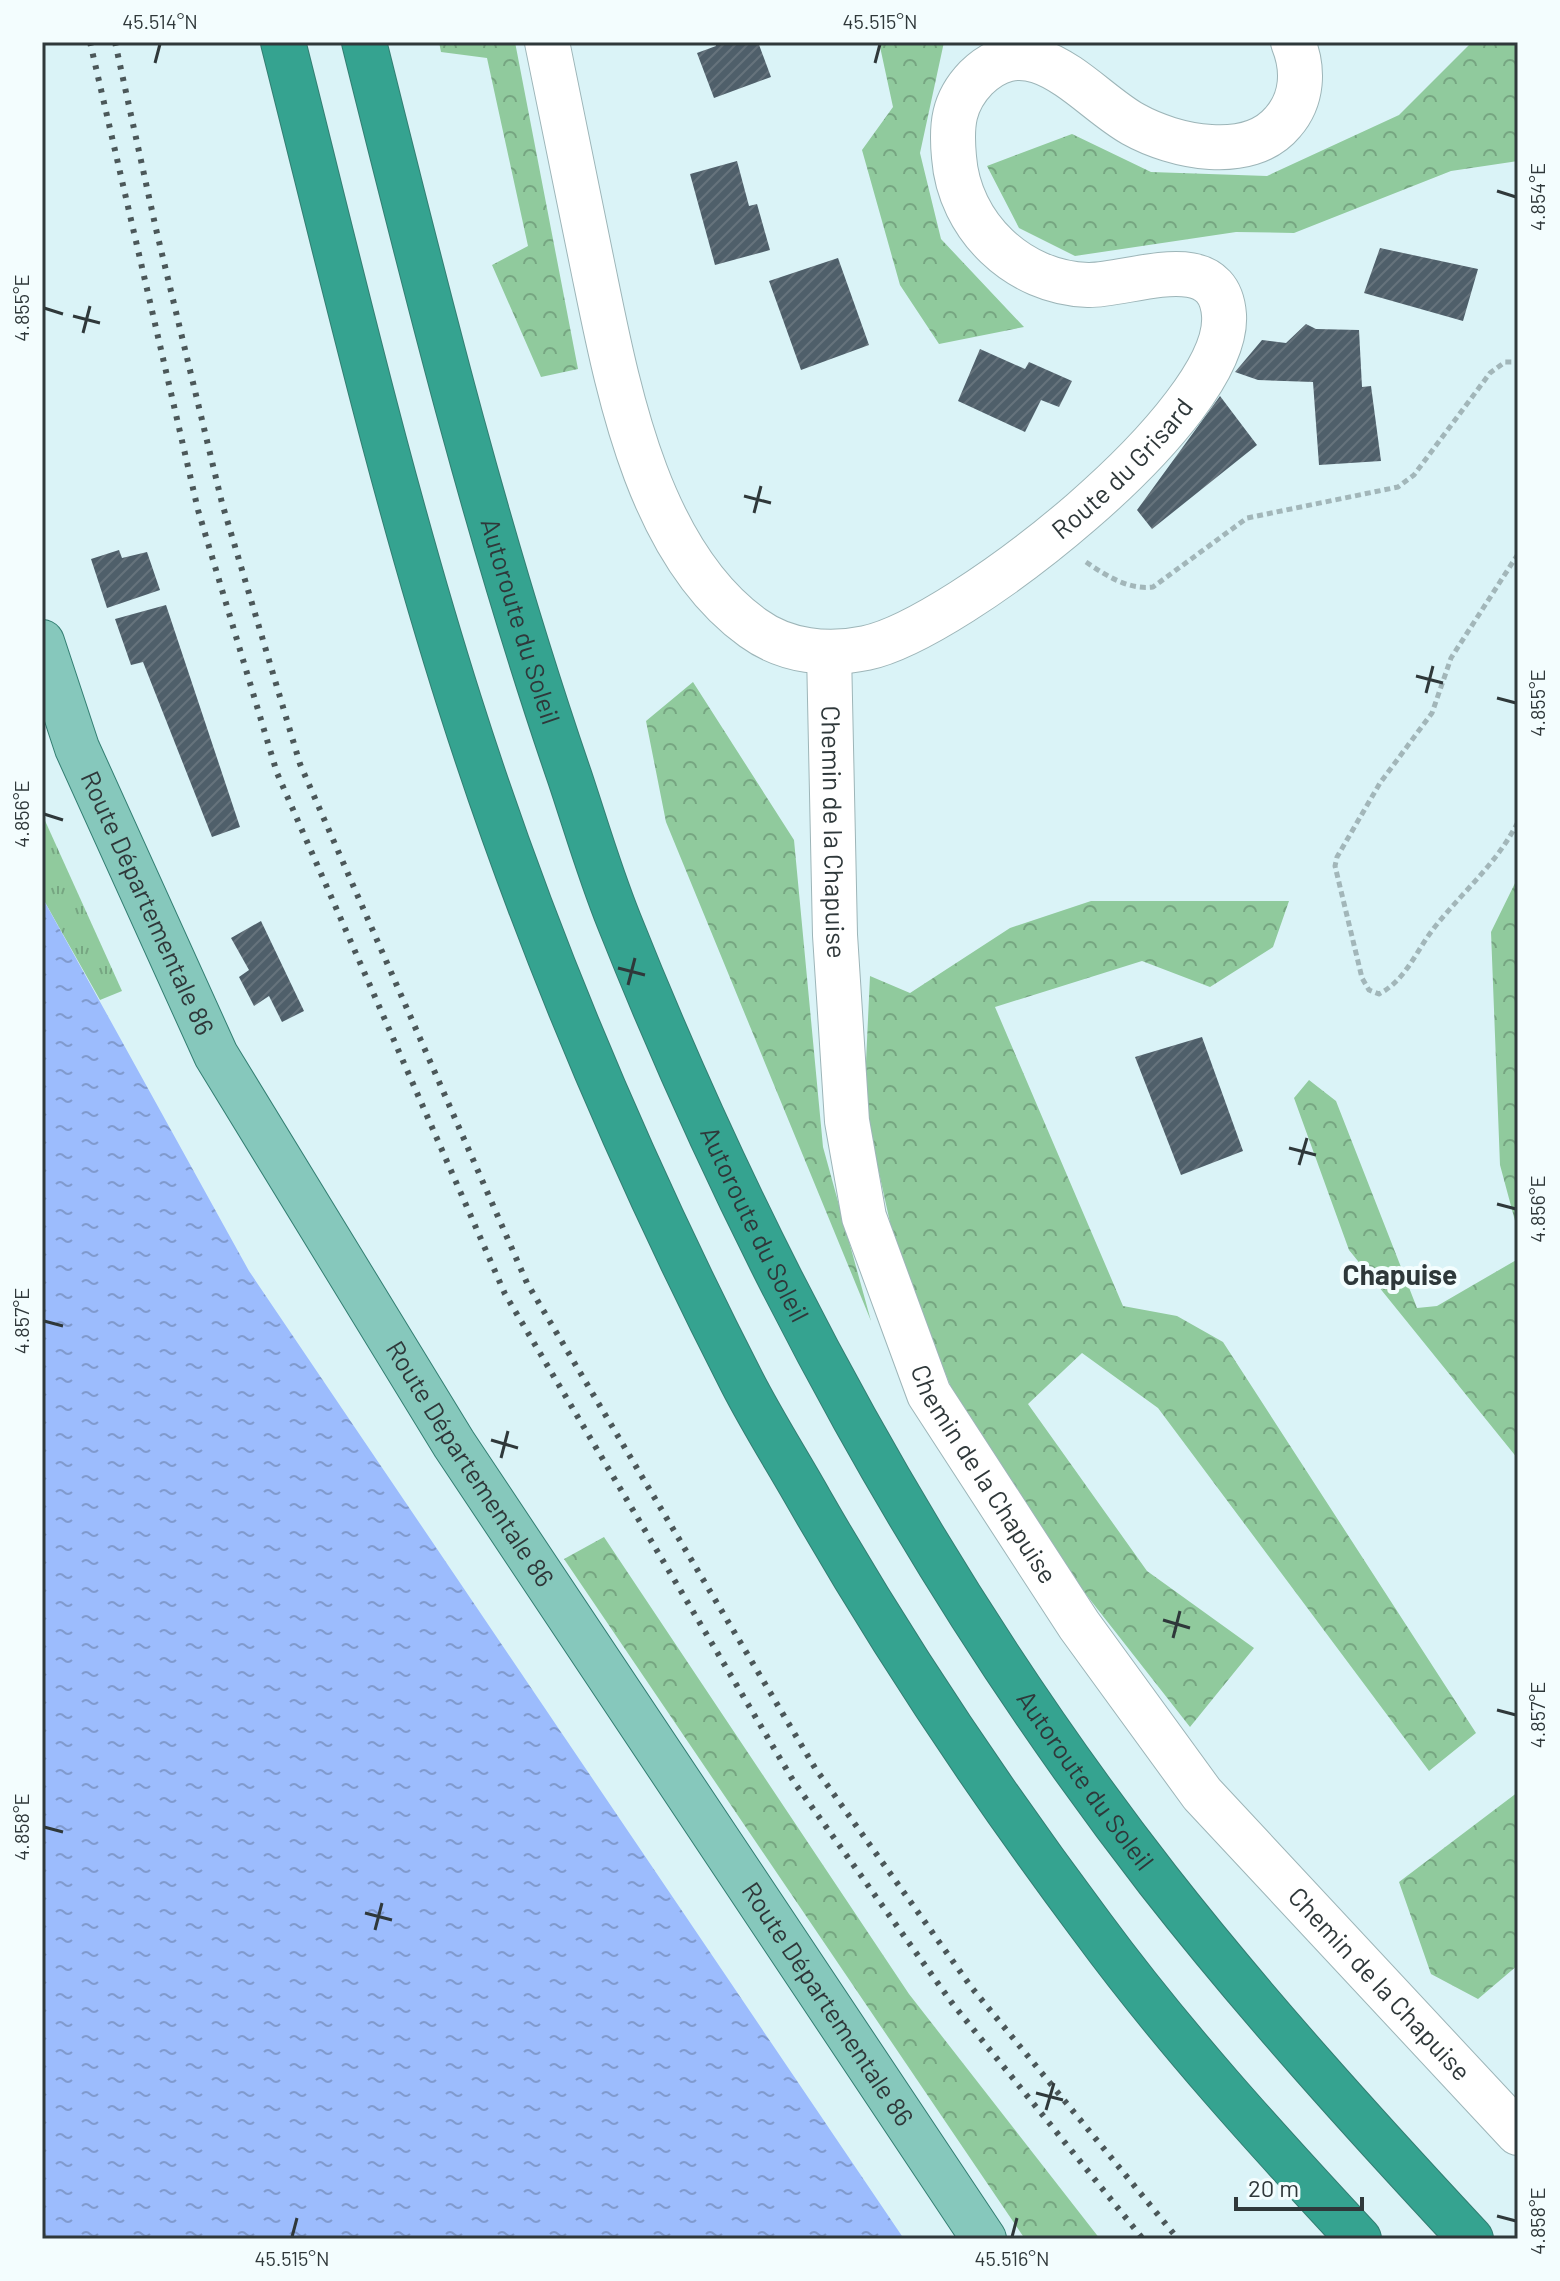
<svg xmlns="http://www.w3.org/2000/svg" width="1560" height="2281" viewBox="0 0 1560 2281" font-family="Barlow,sans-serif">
	<defs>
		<pattern id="grass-tufts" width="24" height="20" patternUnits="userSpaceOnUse" patternTransform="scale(2)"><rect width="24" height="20" fill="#90ca9d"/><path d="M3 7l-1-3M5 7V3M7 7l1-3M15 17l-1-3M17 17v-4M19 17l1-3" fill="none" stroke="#76a581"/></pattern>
		<pattern id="forest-crowns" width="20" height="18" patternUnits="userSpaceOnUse" patternTransform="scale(2)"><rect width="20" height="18" fill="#90ca9d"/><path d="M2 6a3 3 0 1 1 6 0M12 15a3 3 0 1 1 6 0" fill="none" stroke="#76a581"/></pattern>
		<pattern id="water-ripples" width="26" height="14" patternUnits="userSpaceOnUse" patternTransform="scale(2)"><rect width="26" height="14" fill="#9cbcfd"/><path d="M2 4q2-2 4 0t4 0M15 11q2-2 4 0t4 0" fill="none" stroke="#809ace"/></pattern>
		<pattern id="building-hatch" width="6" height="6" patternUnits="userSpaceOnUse" patternTransform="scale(2)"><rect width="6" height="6" fill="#4f5f6a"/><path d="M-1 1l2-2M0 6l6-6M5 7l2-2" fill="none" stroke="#66737c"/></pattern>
	</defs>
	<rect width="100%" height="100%" fill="#daf3f7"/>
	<!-- grass -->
	<path fill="url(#grass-tufts)" d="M42 814 122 991 100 1000 42 897Z"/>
	<!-- forest -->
	<path fill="url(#forest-crowns)" d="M439 42H515L578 369 541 377 492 265 528 246 487 58 441 52Z
		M879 42H944L920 153 941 239 1024 327 939 344 900 285 862 150 893 107Z
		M1472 42H1518V161L1451 171 1294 233 1236 232 1075 256 1019 228 987 166 1072 134 1151 172 1267 176 1399 115Z
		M693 682 794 840 823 1147 871 1321 666 822 646 721Z
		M1518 877V1232L1500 1165 1491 932Z
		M1091 901H1289L1273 947 1210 987 1142 961 995 1007 1123 1306 1177 1316 1223 1342 1476 1733 1429 1771 1158 1408 1082 1353 1028 1404 1147 1571 1254 1648 1190 1727 1059 1560 953 1392 897 1254 864 1105 870 976 910 993 1010 928Z
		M1309 1080 1336 1101 1417 1308 1437 1306 1518 1259V1459L1349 1250 1294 1098Z
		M604 1537 909 1994 1100 2239H1025L564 1559Z
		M1518 1792V1965L1478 1999 1431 1974 1399 1882Z"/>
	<!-- water -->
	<path fill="url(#water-ripples)" d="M42 897 249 1271 904 2239H42Z"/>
	<!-- building -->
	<path fill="url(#building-hatch)" d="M715 42H758L771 77 714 98 697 53 716 46Z
		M737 161 749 206 757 204 770 250 715 265 690 174Z
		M1380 248 1478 269 1463 321 1364 293Z
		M838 258 869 345 801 370 769 281Z
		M1306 324 1316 329 1359 330 1362 387 1371 386 1381 461 1319 465 1313 382 1258 380 1235 372 1262 340 1286 343Z
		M980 349 1025 369 1029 362 1072 381 1059 407 1041 400 1025 432 958 401Z
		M1220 396 1257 445 1152 529 1137 510Z
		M119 550 122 558 147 552 160 590 107 608 91 559Z
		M166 605 240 827 212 837 143 662 131 665 115 619Z
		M261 921 304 1011 282 1022 269 996 254 1006 239 977 249 970 231 938Z
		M1202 1037 1243 1151 1181 1175 1135 1057Z"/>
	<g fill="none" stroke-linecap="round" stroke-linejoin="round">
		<defs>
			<g id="minor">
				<path id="s1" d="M547 42C562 116 577 190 592 263 617 384 646 551 753 628 786 652 828 656 866 648 958 629 1231 414 1224 315 1219 245 1130 286 1088 285 1018 283 959 226 954 157 951 125 953 102 976 78 1033 22 1086 98 1133 124 1174 147 1249 163 1283 122 1303 99 1304 69 1293 42"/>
				<path id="s2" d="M829 652 835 935 847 1121 864 1217 929 1394 1079 1625 1202 1794 1518 2133"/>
			</g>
			<g id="major">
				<path id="s3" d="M42 642 77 748 216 1055 454 1444 984 2239"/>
			</g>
			<g id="highway">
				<path d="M283 42C339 263 391 487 460 704 534 937 631 1165 742 1382 763 1423 788 1462 810 1501 895 1649 990 1791 1092 1927 1173 2037 1266 2139 1359 2239"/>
				<path id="s4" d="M364 42C426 290 487 537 570 778 586 826 600 874 619 921 754 1260 933 1591 1158 1880 1256 2005 1362 2122 1471 2239"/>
			</g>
		</defs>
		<!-- minor casing -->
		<use href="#minor" stroke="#9db5b8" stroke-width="46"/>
		<!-- major casing -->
		<use href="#major" stroke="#337e72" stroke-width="46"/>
		<!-- highway casing -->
		<use href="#highway" stroke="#337e72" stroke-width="46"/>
		<!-- path -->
		<path stroke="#a2b6b9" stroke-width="5" stroke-dasharray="6 4" stroke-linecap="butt" d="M1518 554 1451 658 1432 713 1380 783 1337 857 1335 866 1362 978 1369 990 1379 994C1406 980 1416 951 1434 928 1463 891 1495 866 1518 822
			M1086 562C1107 576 1128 590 1153 587L1247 518 1398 487 1414 475 1490 373 1505 362H1518"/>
		<!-- minor -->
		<use href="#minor" stroke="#fff" stroke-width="44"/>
		<!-- major -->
		<use href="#major" stroke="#86c8bc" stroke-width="44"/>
		<!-- highway -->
		<use href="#highway" stroke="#35a390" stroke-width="44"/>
		<!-- rail -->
		<path stroke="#4b5759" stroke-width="6" stroke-dasharray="4 8" stroke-linecap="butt" d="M90 42 198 510 277 773 505 1294 794 1782 952 2003 1143 2239
			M115 42 156 229 222 503 300 764 527 1283 815 1768 972 1988 1178 2239"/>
	</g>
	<!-- ticks -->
	<path fill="none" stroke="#2f383a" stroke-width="3" d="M155 63 160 44M875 63 880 44M1497 191 1516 197M44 308 63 314M73 316 100 323M83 333 90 306M744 496 771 503M754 513 761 486M1416 676 1443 683M1426 693 1433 666M1497 698 1516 703M44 814 63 820M618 968 645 975M628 985 635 958M1289 1148 1316 1155M1299 1165 1307 1138M1497 1204 1516 1209M44 1321 63 1326M491 1440 518 1448M501 1458 508 1431M1163 1620 1190 1628M1173 1638 1180 1611M1497 1710 1516 1715M44 1827 63 1832M365 1913 392 1920M375 1930 382 1903M1036 2093 1063 2100M1046 2110 1054 2083M1497 2216 1516 2221M292 2237 297 2218M1012 2237 1017 2218"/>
	<g text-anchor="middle" stroke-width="8" stroke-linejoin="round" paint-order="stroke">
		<!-- street labels -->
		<g font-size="26" fill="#2f383a" stroke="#f3fdfe">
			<text dy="9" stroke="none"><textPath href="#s1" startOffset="1068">Route du Grisard</textPath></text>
			<text dy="9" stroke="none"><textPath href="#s4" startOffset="600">Autoroute du Soleil</textPath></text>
			<text dy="9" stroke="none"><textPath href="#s2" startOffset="180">Chemin de la Chapuise</textPath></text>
			<text dy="9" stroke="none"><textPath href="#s3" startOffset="282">Route Départementale 86</textPath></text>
			<text dy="9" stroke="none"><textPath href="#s4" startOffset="1248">Autoroute du Soleil</textPath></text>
			<text dy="9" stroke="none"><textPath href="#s3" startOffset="930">Route Départementale 86</textPath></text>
			<text dy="9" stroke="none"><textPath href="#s2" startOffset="852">Chemin de la Chapuise</textPath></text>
			<text dy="9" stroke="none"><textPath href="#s4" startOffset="1896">Autoroute du Soleil</textPath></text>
			<text dy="9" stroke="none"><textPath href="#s2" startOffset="1500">Chemin de la Chapuise</textPath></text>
			<text dy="9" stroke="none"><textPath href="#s3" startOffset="1578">Route Départementale 86</textPath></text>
		</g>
		<!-- neighbourhood labels -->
		<g font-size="28" font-weight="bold" fill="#2f383a" stroke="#f3fdfe">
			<text x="1400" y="1285">Chapuise</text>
		</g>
	</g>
	<!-- border -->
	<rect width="1560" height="2281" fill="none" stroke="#f3fdfe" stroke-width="88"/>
	<!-- scale -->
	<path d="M1236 2197v12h126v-12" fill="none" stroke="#2f383a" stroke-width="4"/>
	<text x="1248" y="2197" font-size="24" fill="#2f383a" stroke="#f3fdfe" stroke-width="6" paint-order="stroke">20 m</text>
	<rect x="44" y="44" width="1472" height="2193" fill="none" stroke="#2f383a" stroke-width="3"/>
	<g font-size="20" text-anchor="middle" fill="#2f383a">
		<text x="160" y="29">45.514°N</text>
		<text x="880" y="29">45.515°N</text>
		<text transform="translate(1538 197) rotate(-90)" y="7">4.854°E</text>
		<text transform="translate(22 308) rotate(-90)" y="7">4.855°E</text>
		<text transform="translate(1538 703) rotate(-90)" y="7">4.855°E</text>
		<text transform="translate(22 814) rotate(-90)" y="7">4.856°E</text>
		<text transform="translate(1538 1209) rotate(-90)" y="7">4.856°E</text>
		<text transform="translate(22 1321) rotate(-90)" y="7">4.857°E</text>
		<text transform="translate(1538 1715) rotate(-90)" y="7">4.857°E</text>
		<text transform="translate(22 1827) rotate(-90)" y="7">4.858°E</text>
		<text transform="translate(1538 2221) rotate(-90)" y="7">4.858°E</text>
		<text x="292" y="2266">45.515°N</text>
		<text x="1012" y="2266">45.516°N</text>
	</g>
</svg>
